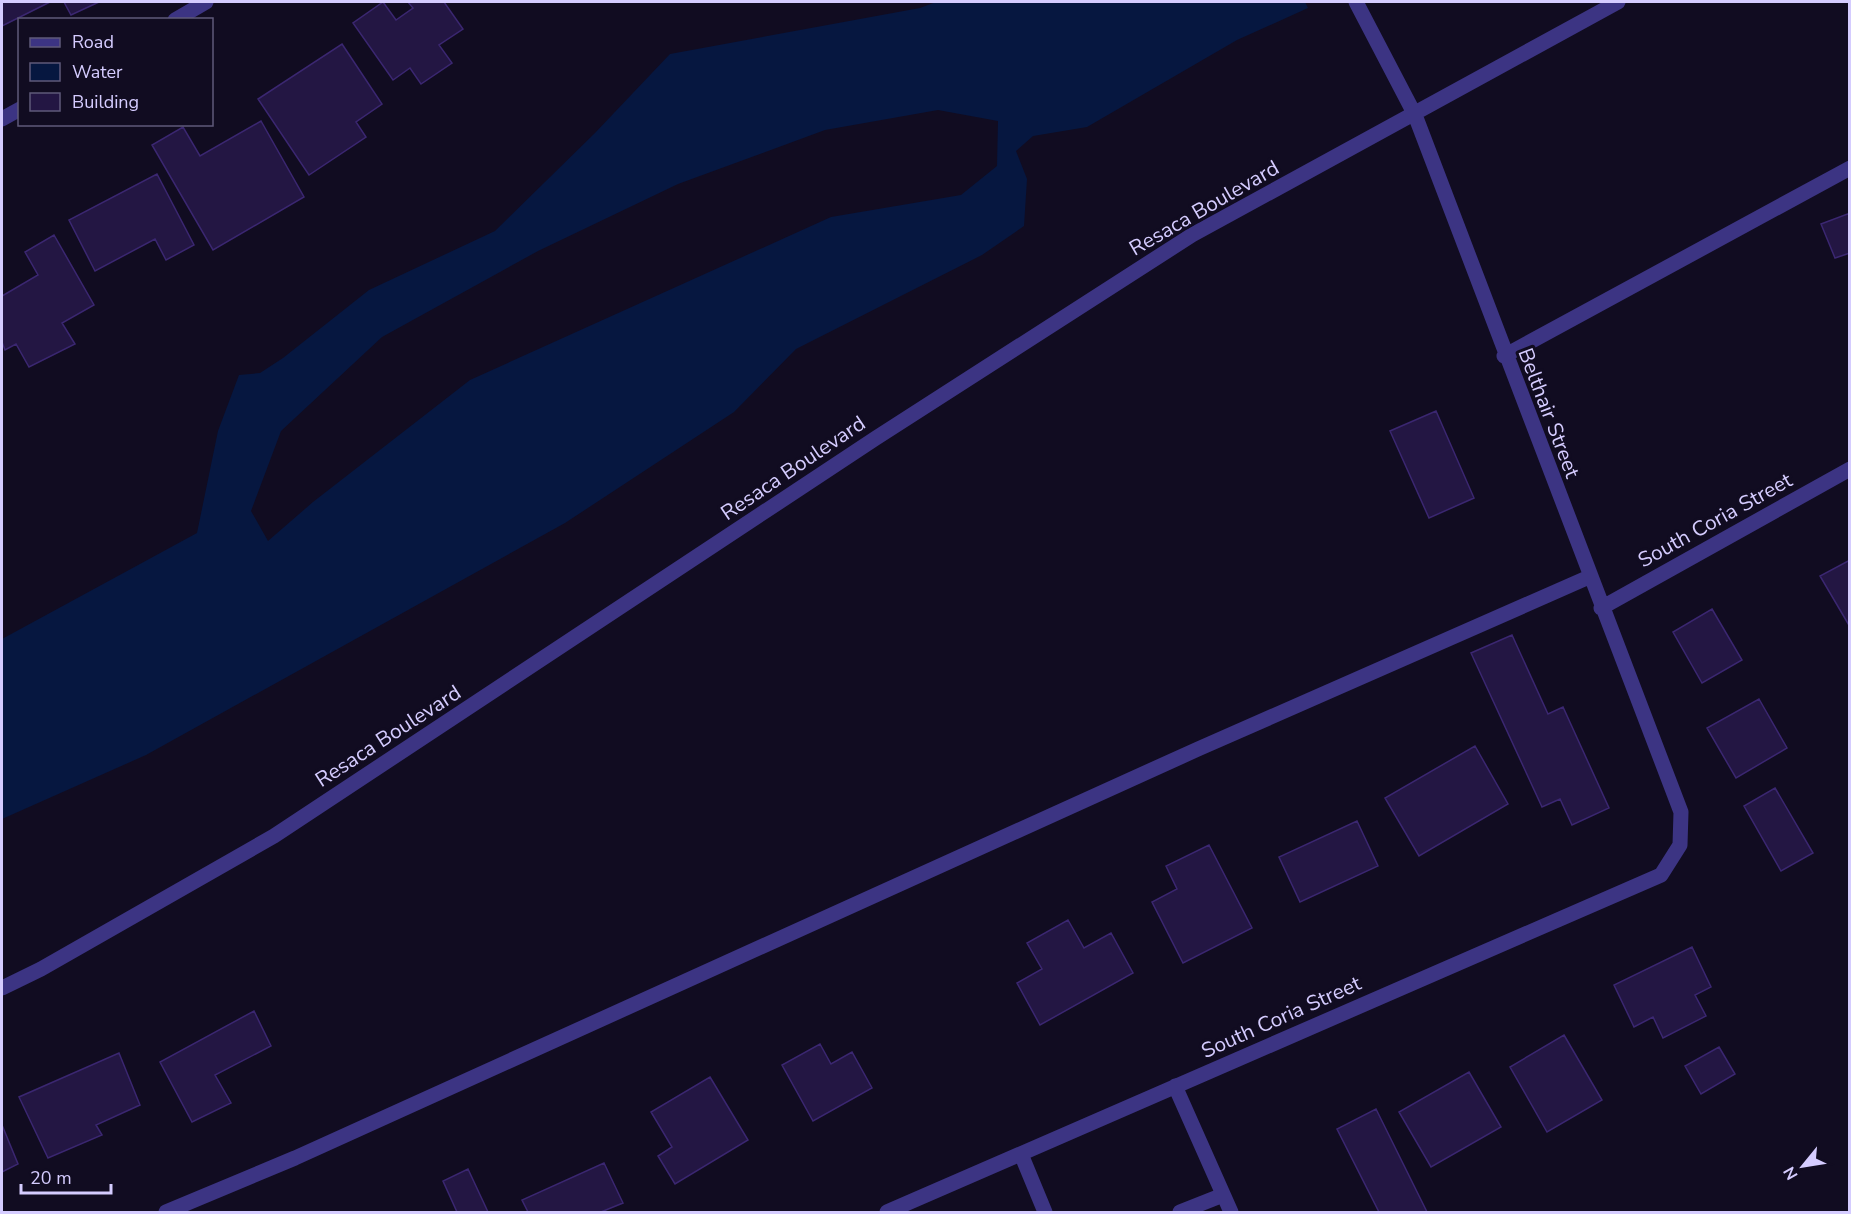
<svg xmlns="http://www.w3.org/2000/svg" width="1851" height="1214" viewBox="0 0 1851 1214" font-family="'Nunito Sans',sans-serif">
	<rect width="100%" height="100%" fill="#110c21"/>
	<!-- water -->
	<path fill="#061740" fill-rule="evenodd" d="M936 2H1305L1308 8 1237 40 1087 127 1033 136 1016 151 1027 179 1024 226 982 255 796 349 734 412 565 523 146 755 2 819V639L197 533 218 431 239 375 260 373 283 358 369 290 495 231 595 133 670 54 920 8ZM938 110 998 121 997 166 961 195 831 217 470 380 313 502 268 541 251 511 281 431 382 337 538 251 678 184 825 130Z"/>
	<!-- building -->
	<path fill="#231643" stroke="#3b2771" stroke-width="1.5" d="M2 2H50L2 26Z
		M64 2H99L71 15Z
		M383 2 396 20 413 8 408 2H444L463 29 439 45 452 63 421 84 410 68 393 80 353 23Z
		M342 44 382 104 356 122 366 137 309 175 258 99Z
		M261 121 304 197 213 250 152 145 183 127 200 156Z
		M157 174 194 245 166 260 155 239 95 271 69 220Z
		M1850 213V253L1835 258 1821 224Z
		M54 235 94 305 62 323 75 344 29 367 16 344 5 350 2 342V296L38 275 25 252Z
		M1436 411 1474 498 1429 518 1390 431Z
		M1850 560V627L1820 576Z
		M1712 609 1742 660 1702 683 1673 632Z
		M1512 635 1548 714 1563 707 1609 808 1572 825 1560 799 1542 807 1471 653Z
		M1759 699 1787 748 1736 778 1707 728Z
		M1475 746 1508 804 1419 856 1385 798Z
		M1775 788 1813 853 1781 871 1744 806Z
		M1357 821 1378 866 1300 902 1279 857Z
		M1209 845 1252 928 1183 963 1152 902 1177 889 1166 866Z
		M1068 920 1084 948 1111 933 1133 973 1040 1025 1017 983 1042 969 1027 943Z
		M1692 947 1711 987 1695 995 1706 1016 1663 1038 1653 1017 1634 1027 1614 985Z
		M254 1011 271 1046 215 1075 231 1103 192 1122 160 1062Z
		M1564 1035 1602 1100 1547 1132 1510 1067Z
		M820 1044 831 1064 852 1052 872 1088 813 1121 782 1065Z
		M1719 1047 1735 1074 1701 1094 1685 1066Z
		M119 1053 140 1105 96 1125 102 1135 48 1158 19 1097Z
		M1469 1072 1501 1127 1431 1167 1399 1112Z
		M710 1077 748 1140 675 1184 658 1156 672 1147 651 1112Z
		M1376 1109 1427 1212H1379L1337 1129Z
		M2 1125 18 1164 2 1172Z
		M604 1163 623 1203 601 1212H528L522 1200Z
		M468 1169 488 1212H457L443 1181Z"/>
	<g fill="none" stroke-linecap="round" stroke-linejoin="round">
		<!-- minor -->
		<path stroke="#3c3483" stroke-width="15" d="M175 20 206 2
			M2 119 20 109
			M1504 356 1850 168
			M1601 608 1850 469
			M2 988 41 969 274 836 876 438 1192 235 1618 2
			M1175 1086 1231 1212
			M1021 1154 1045 1212
			M166 1212 295 1158 1198 749 1589 577
			M887 1212 1661 875 1680 845 1681 812 1415 115 1356 2
			M1180 1212 1223 1195"/>
	</g>
	<g text-anchor="middle" stroke-width="6" stroke-linejoin="round" paint-order="stroke">
		<!-- street labels -->
		<g font-size="21" fill="#d5ccff" stroke="#110c21">
			<text transform="translate(1204 208) rotate(-30)" y="7">Resaca Boulevard</text>
			<text transform="translate(1549 413) rotate(69)" y="7">Belthair Street</text>
			<text transform="translate(793 468) rotate(-34)" y="7">Resaca Boulevard</text>
			<text transform="translate(1715 520) rotate(-29)" y="7">South Coria Street</text>
			<text transform="translate(388 736) rotate(-33)" y="7">Resaca Boulevard</text>
			<text transform="translate(1281 1017) rotate(-24)" y="7">South Coria Street</text>
		</g>
	</g>
	<!-- border -->
	<rect width="1851" height="1214" fill="none" stroke="#d5ccff" stroke-width="6"/>
	<!-- legend -->
	<rect x="18" y="18" width="195" height="108" fill="#110c21" stroke="#5f597a" stroke-width="1.5"/>
	<rect x="30" y="38" width="30" height="9" fill="#3c3483" stroke="#5f597a" stroke-width="1.5"/>
	<text x="72" y="48" font-size="18" fill="#d5ccff">Road</text>
	<rect x="30" y="63" width="30" height="18" fill="#061740" stroke="#5f597a" stroke-width="1.5"/>
	<text x="72" y="78" font-size="18" fill="#d5ccff">Water</text>
	<rect x="30" y="93" width="30" height="18" fill="#231643" stroke="#5f597a" stroke-width="1.5"/>
	<text x="72" y="108" font-size="18" fill="#d5ccff">Building</text>
	<!-- north arrow -->
	<g transform="translate(1803 1166) rotate(240)" stroke="#110c21" stroke-width="4.5" paint-order="stroke">
	<path d="M0-4.5L10 22L0 15L-10 22Z" fill="#d5ccff"/>
	<text y="-9" font-size="16" font-weight="bold" text-anchor="middle" fill="#d5ccff">N</text>
	</g>
	<!-- scale -->
	<path d="M21 1184v9h90v-9" fill="none" stroke="#d5ccff" stroke-width="3"/>
	<text x="30" y="1184" font-size="18" fill="#d5ccff" stroke="#110c21" stroke-width="4.5" paint-order="stroke">20 m</text>
</svg>
